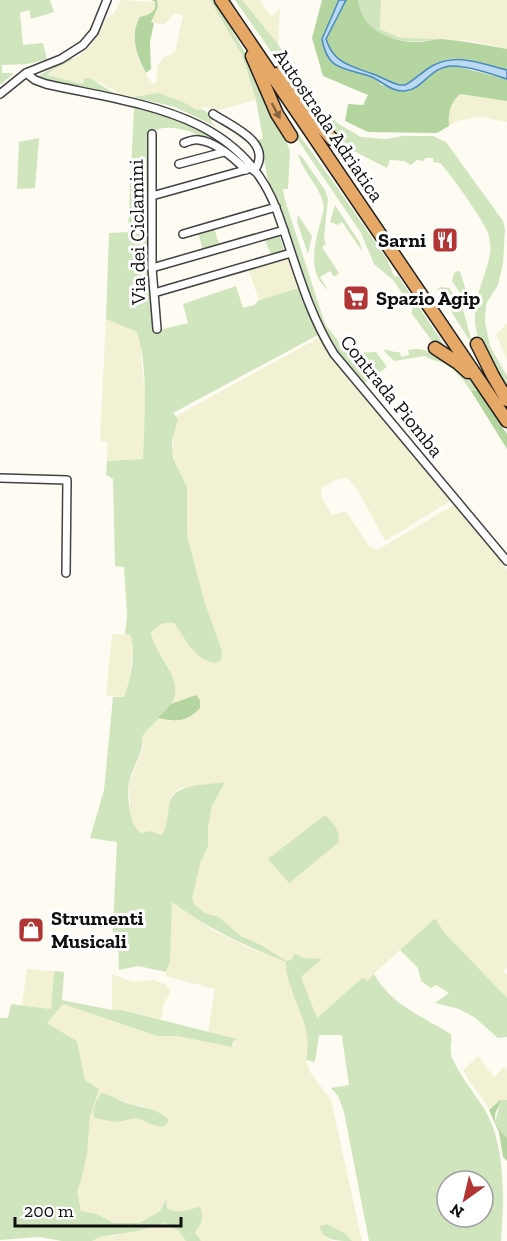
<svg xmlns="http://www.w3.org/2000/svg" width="507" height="1241" viewBox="0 0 507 1241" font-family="'Zilla Slab',serif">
	<rect width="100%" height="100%" fill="#fefcf2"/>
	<!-- farmland -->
	<path fill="#f2f1d3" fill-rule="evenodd" d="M121 0 155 2 156 7 154 11 150 15 140 18 134 36 138 59 149 80 154 84 157 80V66L163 58 175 52 183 16 175 13 164 25 151 22 158 7 157 0H210L242 55 256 100 214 111 206 107 197 110 185 103 159 93 132 97 122 95 99 82 83 84 46 75 52 70 80 55 91 45 100 31 102 22 114 13Z
		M242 0H260L271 16 280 9 278 44Z
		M381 0H507V49L471 41 401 38 380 29Z
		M460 94 507 101V122L480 117 457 121 449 126V110L453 100Z
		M288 257 299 288 259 300 248 269Z
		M106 319 137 332 140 341 145 396 143 459 107 461V442L100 441Z
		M507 323V360L496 334Z
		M320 337 328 354 350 381 452 500 385 541 358 490 347 478 335 480 322 488 321 496 332 515 346 511 369 546 377 550 455 504 485 538 507 570V967L503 971 507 975V998L444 932 435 918 366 981 363 977 317 1018 301 977 321 960 303 958 294 954 290 988 297 1000 307 1029 308 1052 306 1060 310 1072 331 1100 362 1241H352L346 1234 327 1224 325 1237 332 1241H201L195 1232 192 1208 183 1212 172 1211 167 1208 165 1200 160 1211 139 1223H113L97 1214 81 1211 77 1191 81 1181 87 1154 90 1117 99 1089 85 1080 77 1041 47 1023 63 1004 157 1036H177L232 1047 236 1040 208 1032 215 989 165 976 170 962 171 901 213 930 254 950 283 960 261 945 241 936 219 917 205 913 194 904 191 898 200 864 208 846V828L212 806 225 782 180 788 173 794 170 802 166 828 163 835 150 831 141 833 136 830 130 815 129 783 143 748 142 737 158 718 170 721 190 697 171 704 175 693 169 668 152 641 151 633 155 628 166 622 174 623 188 642 220 660 222 651 205 603 187 535V487L173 458V432L178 419 176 416ZM108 1094 129 1104 143 1106 164 1115 153 1125 137 1118 117 1122Z
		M112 634 130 635 134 642 128 687 124 697 106 696Z
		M27 969 54 971 51 1009 22 1005Z
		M112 974 133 982 154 980 165 984 170 990 169 995 164 1004 161 1019 122 1010H112Z
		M478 1056 494 1077 504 1067 507 1070V1100L497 1102 489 1110 485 1102 469 1081 463 1070Z
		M165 1223 179 1231 186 1241H92L100 1237 112 1236Z"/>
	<!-- green -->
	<path fill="#d0e5be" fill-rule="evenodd" d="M0 0H50L54 12 31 19 29 10 20 13 23 45 43 43 47 59 28 64 2 65V73H14L0 85Z
		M210 0H214L248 57 283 132 290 152 288 189H283L285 200 325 324 346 351 355 353 376 352 387 367 363 384C349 368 332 351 323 332 301 286 291 235 271 188 264 173 267 154 255 140L263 139 256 100 242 55Z
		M235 0H242L278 44 307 94 308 93 314 102 339 124 361 137 386 139 403 136H433L446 142 503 221 505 230 503 264 498 285 486 304 485 322 490 346 507 376V397C495 374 477 348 475 321 473 298 486 276 490 254 491 247 490 238 487 231 480 216 451 174 440 163L433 162V158H425L424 161 417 160 411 165 404 161 390 160 387 168 340 144 329 135Z
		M358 0H381L380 29 401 38 437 39C412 44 384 43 367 22 362 16 360 7 358 0Z
		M68 59H74L52 70 47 75 83 84 84 79 89 78 121 97 45 80 38 76Z
		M159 93 185 103 197 110 202 109 213 116 211 122 217 127 175 107 132 97Z
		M134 107C159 114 187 120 209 135 221 143 231 154 242 163 219 145 178 116 149 133L155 331 188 323 183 304 236 286 243 308 254 305 259 300 299 288 318 335 173 413 178 419 172 441 173 458 187 487V535L205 603 222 651 221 660 216 663C196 662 185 638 174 623 164 622 157 625 151 633 155 657 188 680 170 706 162 717 150 725 142 737 144 755 132 766 129 783 127 795 129 826 141 833L150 831 162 835C168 825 167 813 170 802 175 783 208 785 225 782L212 806 208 828V846L200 864 192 898 194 904 205 913 219 917 241 936 261 945 286 961 292 960 294 953 303 958 322 959 301 977 317 1018 363 977 367 981 374 974C390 1004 423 1017 451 1034 453 1043 448 1049 453 1060 464 1084 484 1102 493 1127 505 1162 504 1205 501 1241H369L344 1112 338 1096 331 1088 349 1085 342 1037 341 1035H319L315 1062 306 1060C315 1021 286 997 286 962 245 946 207 928 172 902L170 962 166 972 138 966 119 970 118 943 112 946 117 842 90 838 104 790 113 697H124C130 683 137 648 130 635L125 634 127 615 124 567 115 566 113 479 106 475 107 461 143 459C144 419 149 371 137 332L106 319 109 233 128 232ZM447 1181H483V1217H447Z
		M280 109C317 158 352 208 386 258 391 266 390 269 395 277L398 276 453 358 438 349 412 314V308L393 280 374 264 361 233 279 112Z
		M39 138 35 188 17 189 19 142Z
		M298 155H300L303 158 325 190 328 199 324 238 326 244 322 247 339 273 334 277 330 271 320 277 328 290C303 270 318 235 324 208 322 188 304 174 298 155Z
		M335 205 360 243 362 251 342 222 338 225 330 222Z
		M298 215 312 236 308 254 297 222Z
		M214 228 220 247 203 251 198 232Z
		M279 234 285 253 272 257 264 238Z
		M458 271H460L469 301 468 305 452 281 454 273Z
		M441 287 449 288 463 309 473 346 437 289Z
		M416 349C442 351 465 370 478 391H471C463 380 455 369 443 363 436 360 431 361 425 356L394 361 383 350C388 349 393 353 400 352L401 357 409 355 408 350Z
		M325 815C333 823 341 831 338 843L289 883 268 859Z
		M435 918 444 932 507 998V1037L498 1038 474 1017 459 1009 435 1003 449 993 436 985 431 988 421 981 418 968 400 950Z
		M54 971 64 972 62 1000 112 1010H122L237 1039 233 1042 232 1047 177 1036H157L63 1004 47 1023 77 1041 85 1080 99 1089 90 1117 87 1154 81 1181 77 1191 81 1211 97 1214 113 1223H139L160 1211 166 1199 167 1208C178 1215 188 1209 200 1207 204 1218 202 1224 195 1232L201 1241H186L179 1231 165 1223 137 1231 100 1237 92 1241H62L39 1237 0 1240V1018H8L11 1004 51 1009Z
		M101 1093C112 1094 119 1101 129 1104 144 1108 157 1108 169 1120L164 1127 153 1125 137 1118 117 1122 94 1118C92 1110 96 1100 101 1093Z
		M500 1100H507V1138C488 1119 499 1120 500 1100Z
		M327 1224 346 1234 352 1241C339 1241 321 1241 320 1226Z"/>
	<!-- forest -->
	<path fill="#b4d59f" d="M151 0H157L158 7 151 22 154 23 150 42 151 69 146 73C137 56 129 36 140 17 149 15 157 12 155 2Z
		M322 0H339L322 39 338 67 373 77 382 85 404 91 414 88 441 67 455 66 507 79V101L460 94C450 103 448 113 449 126L437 133 368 132 345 121 348 104 363 105 368 95 323 76 312 38Z
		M346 0H358C360 7 362 16 367 22 379 36 400 43 418 42 426 42 433 39 441 39 464 41 485 45 507 49V70C487 66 463 54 443 61 426 66 417 86 399 85 390 82 381 77 373 74 351 66 333 63 326 39Z
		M471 391H478L507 434V449Z
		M196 695 200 700V708C187 722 176 722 158 718L171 704Z
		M500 1100C500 1107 496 1109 495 1115 494 1124 501 1132 507 1138V1161L503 1157 499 1132 489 1110Z"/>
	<!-- water -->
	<path fill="#bbd9f0" stroke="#498ac0" stroke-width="1.5" d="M339 0H346L326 39C333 63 351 66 373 74 381 77 390 82 399 85H405C415 80 423 71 432 66 457 52 482 64 507 70V79C491 74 470 66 453 66 430 66 424 89 405 91 392 92 381 81 372 77 346 67 328 73 322 39Z"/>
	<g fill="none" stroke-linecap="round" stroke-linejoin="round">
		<defs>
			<path id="street" d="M26 73 35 80 46 84C135 104 241 111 277 211 295 260 306 309 334 354L507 561
				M0 94 26 73 61 59 83 45 94 32 107 0
				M213 114C233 127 274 143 254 171
				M152 134V268L157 329
				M184 143C189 141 194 139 199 140 216 142 235 159 246 170
				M179 164 224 152
				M152 196 252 168
				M183 234 276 207
				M152 268 284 230
				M154 293 291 253
				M0 478 67 480 66 573"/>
			<path id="highway" d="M221 0 507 421
				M252 56 277 114 291 136
				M279 73 287 78 323 129 332 139
				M477 344 493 376 507 400
				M435 348 458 363 468 372"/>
		</defs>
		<!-- street casing -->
		<use href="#street" stroke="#424242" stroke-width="10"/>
		<!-- highway casing -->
		<use href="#highway" stroke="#202020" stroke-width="15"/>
		<!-- street -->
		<use href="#street" stroke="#fff" stroke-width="7"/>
		<!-- highway -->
		<use href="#highway" stroke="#e6a867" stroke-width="12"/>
	</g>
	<!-- one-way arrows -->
	<defs><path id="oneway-solid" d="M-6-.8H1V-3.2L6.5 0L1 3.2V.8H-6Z" transform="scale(1.5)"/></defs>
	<use fill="#85633f" href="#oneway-solid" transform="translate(276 111) rotate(62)"/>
	<!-- icons -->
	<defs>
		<symbol id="restaurant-square" viewBox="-11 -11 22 22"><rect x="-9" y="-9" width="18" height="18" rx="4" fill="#b13534" stroke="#fff"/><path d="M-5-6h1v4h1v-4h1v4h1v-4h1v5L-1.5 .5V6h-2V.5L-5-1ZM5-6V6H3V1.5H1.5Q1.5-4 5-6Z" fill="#fff"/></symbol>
		<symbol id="supermarket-square" viewBox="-11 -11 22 22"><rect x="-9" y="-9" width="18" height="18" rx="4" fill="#b13534" stroke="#fff"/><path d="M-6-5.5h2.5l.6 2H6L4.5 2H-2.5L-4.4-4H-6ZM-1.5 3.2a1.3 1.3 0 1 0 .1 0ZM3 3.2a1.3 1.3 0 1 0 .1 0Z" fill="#fff"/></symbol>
		<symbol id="shop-square" viewBox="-11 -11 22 22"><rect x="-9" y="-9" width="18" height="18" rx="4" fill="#b13534" stroke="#fff"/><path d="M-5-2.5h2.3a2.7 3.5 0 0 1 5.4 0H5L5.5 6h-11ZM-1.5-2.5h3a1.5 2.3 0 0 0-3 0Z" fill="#fff"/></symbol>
	</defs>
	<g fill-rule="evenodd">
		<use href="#restaurant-square" x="430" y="225" width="30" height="30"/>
		<use href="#supermarket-square" x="341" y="283" width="30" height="30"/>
		<use href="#shop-square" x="16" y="915" width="30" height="30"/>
	</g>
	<g text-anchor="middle" stroke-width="6" stroke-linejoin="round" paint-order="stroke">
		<!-- street labels -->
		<g font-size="20" fill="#0f0f0f" stroke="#fff">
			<text transform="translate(329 125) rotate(56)" y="7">Autostrada Adriatica</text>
			<text transform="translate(137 232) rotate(-91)" y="7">Via dei Ciclamini</text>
			<text transform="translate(392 396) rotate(51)" y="7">Contrada Piomba</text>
		</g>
		<!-- poi labels -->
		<g font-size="20" font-weight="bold" fill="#0f0f0f" stroke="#fff" text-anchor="start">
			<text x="426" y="247" text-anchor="end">Sarni</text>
			<text x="376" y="305">Spazio Agip</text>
			<text x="51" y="925">Strumenti<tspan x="51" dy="23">Musicali</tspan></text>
		</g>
	</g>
	<!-- north arrow -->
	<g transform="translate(465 1199) rotate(214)"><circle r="28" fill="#ffffff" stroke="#9f9f9f" stroke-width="1.5"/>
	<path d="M0-4.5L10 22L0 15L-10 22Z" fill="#b13534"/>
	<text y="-9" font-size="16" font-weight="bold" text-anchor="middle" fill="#0f0f0f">N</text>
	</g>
	<!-- scale -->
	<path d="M15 1217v9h166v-9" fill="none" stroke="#0f0f0f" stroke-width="3"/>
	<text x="24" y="1217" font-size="18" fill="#0f0f0f" stroke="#ffffff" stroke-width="4.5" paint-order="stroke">200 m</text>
</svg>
